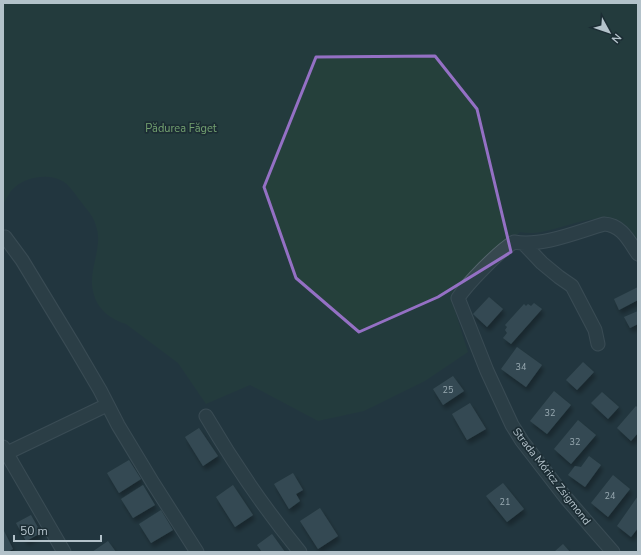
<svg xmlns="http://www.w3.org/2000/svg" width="641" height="555" viewBox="0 0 641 555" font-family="'Nunito Sans',sans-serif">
	<defs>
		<filter id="shadow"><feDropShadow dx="2.5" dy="4.5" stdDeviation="2" flood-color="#0009"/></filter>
	</defs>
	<rect width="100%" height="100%" fill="#23373f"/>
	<!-- green -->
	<path fill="#25403b" d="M3 3H638V251C634 246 619 224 614 222 588 210 549 239 520 232L451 298 468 352 425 381 364 411 318 421 250 385 206 404 178 363 126 324C112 320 98 310 94 295 86 271 104 249 96 226 94 217 87 210 82 203 76 196 71 187 64 182 51 173 27 176 15 187 10 191 7 198 3 204Z"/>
	<!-- building -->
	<path fill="#4b616a" filter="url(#shadow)" d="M638 287V300L619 310 614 299Z
		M489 297 503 309 487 327 473 314Z
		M534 303 542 309 511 344 503 338 507 333 505 330 507 327 505 325 524 304 526 306 528 304 531 306Z
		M638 311V324L630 328 624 317Z
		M517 347 542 365 526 387 501 369Z
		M583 362 594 372 577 390 566 380Z
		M453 376 464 391 443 405 433 389Z
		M554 391 571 405 547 434 530 421Z
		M602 392 619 407 608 419 591 403Z
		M470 403 486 429 467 440 452 414Z
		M636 406 638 408V433L631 441 617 428Z
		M578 420 596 435 571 464 554 449Z
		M199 428 218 456 203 466 185 437Z
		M589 456 601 465 585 487 568 475 575 466 581 467Z
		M129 460 141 479 119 493 107 473Z
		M293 473 303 490 296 494 300 501 289 509 274 484Z
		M613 475 630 489 608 517 591 503Z
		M503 483 524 509 507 522 486 496Z
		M143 485 155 505 133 518 121 499Z
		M233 485 253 515 235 527 216 497Z
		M638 496V528L631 537 617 526Z
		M320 508 338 536 318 549 300 521Z
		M161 510 173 530 151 543 139 524Z
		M31 515 41 533 26 541 16 523Z
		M3 529 13 549 7 552H3Z
		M272 534 285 552H262L257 545Z
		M108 541 116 552H92Z
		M563 544 570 552H554Z"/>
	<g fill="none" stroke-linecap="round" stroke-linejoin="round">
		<defs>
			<path id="minor" d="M5 237 22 260 73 344 100 390 118 425 153 483 197 552
				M524 244 542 263 559 277 572 286 595 330 598 344
				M206 416C234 464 265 509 300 552
				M3 447 64 552
				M7 453 107 405
				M613 552 566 498 522 441 512 425 487 371 458 298C467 284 499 251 514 242 542 247 577 232 604 224 622 225 629 241 638 254"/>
		</defs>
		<!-- minor casing -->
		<use href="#minor" stroke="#55656d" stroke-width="15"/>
		<!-- minor -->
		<use href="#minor" stroke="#37484f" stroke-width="13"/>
	</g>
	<!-- marked area -->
	<path d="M0 0H641V555H0ZM435 56 477 109 511 252 438 297 359 332 296 278 264 187 316 57Z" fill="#23373f" fill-opacity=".55" fill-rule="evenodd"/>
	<path fill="none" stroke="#9470c4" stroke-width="3" stroke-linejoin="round" d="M435 56 477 109 511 252 438 297 359 332 296 278 264 187 316 57Z"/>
	<g text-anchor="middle" stroke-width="3.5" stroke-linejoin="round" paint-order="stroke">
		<!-- number labels -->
		<g font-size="9" fill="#99aab2">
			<text x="521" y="370">34</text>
			<text x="448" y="393">25</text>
			<text x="550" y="416">32</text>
			<text x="575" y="445">32</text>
			<text x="610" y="499">24</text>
			<text x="505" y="505">21</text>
		</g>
		<!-- park labels -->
		<g font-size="11" fill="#73a170" stroke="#1c2d34">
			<text x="181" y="132">Pădurea Făget</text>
		</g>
		<!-- street labels -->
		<g font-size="11" fill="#b3c2ca" stroke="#1c2d34">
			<text transform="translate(552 476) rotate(52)" y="4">Strada Móricz Zsigmond</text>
		</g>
	</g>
	<!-- border -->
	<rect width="641" height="555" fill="none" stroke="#b3c2ca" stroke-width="8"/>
	<!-- north arrow -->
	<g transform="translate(609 32) rotate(130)" stroke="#1c2d34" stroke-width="3" paint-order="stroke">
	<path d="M0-3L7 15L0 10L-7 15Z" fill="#b3c2ca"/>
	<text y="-6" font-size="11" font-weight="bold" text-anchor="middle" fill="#b3c2ca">N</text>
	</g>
	<!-- scale -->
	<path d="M14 535v6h87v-6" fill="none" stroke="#b3c2ca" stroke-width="2"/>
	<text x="20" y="535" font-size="12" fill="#b3c2ca" stroke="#1c2d34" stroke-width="3" paint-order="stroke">50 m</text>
</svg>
